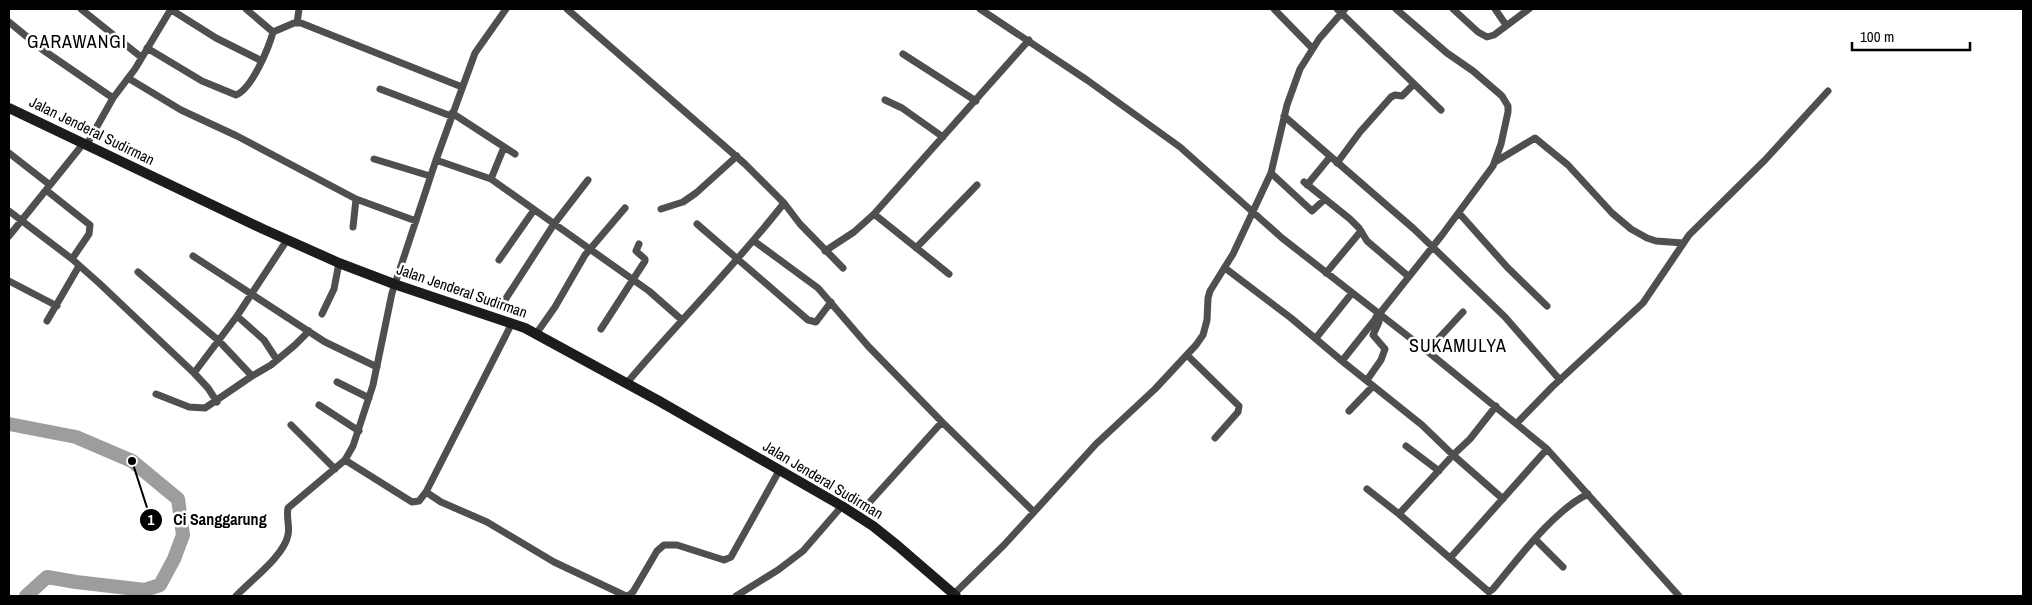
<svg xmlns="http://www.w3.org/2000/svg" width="2032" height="605" viewBox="0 0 2032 605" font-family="'Archivo Narrow',sans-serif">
	<rect width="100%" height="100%" fill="#fff"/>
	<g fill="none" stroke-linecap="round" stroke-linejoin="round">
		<!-- river -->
		<path stroke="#9d9d9d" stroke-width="14" d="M9 424 76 437 132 461 178 499 183 535 174 559 160 585 145 590 76 582 47 577 26 596"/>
		<!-- street -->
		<path stroke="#4f4f4f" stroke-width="7" d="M81 9 141 57
			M170 9 216 38 262 61
			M246 9 273 32 294 23H301L462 87
			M567 9 745 164 784 203 800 224 843 268
			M980 9 1087 80 1180 147 1282 238 1427 351 1547 449 1679 596
			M1274 9 1312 48
			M1337 9 1441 110
			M1453 9 1478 32 1487 37 1494 35 1529 9
			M1495 9 1506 25
			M9 22 43 50 113 98
			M297 23 299 9
			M147 48 202 81 236 95C252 89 269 47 273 32
			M903 54 976 101
			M128 78 181 110 237 136 356 199 416 221
			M380 89 451 116
			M885 100 902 108 943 137
			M452 113 515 154
			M1284 116 1414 229 1505 317 1560 380
			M86 146 113 98 135 69 171 9
			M9 153 50 185
			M374 159 430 176
			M436 160 491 179 649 291 682 320
			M1495 162 1535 138 1568 165 1612 213 1631 229 1647 238 1656 241 1683 243
			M1337 163 1360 132 1391 97 1395 95 1402 96 1414 84
			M1271 173 1312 211 1325 199
			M491 179 504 147
			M1304 182 1350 219 1359 228 1367 241 1408 276
			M1307 185 1330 157
			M46 190 90 225 89 234 72 259
			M661 209 683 202 696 193 737 156
			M9 211 72 259 99 283 194 373 237 316 287 240
			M1459 213 1507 267 1547 306
			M874 214 949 274
			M697 224 808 320 816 322 831 302
			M353 227 356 199
			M9 236 83 144
			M754 241 818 288 868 346 942 422
			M916 248 977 185
			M825 251 854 232 874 214 1029 40
			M193 256 325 342 377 367
			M499 260 534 210
			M1225 268 1291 318 1342 361 1442 235 1493 166 1501 144 1508 112V106L1502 96 1473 71 1447 53 1396 9
			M138 272 219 341 252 376
			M1326 273 1361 231
			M9 281 57 306
			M505 300 554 224 588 180
			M322 314 334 289 339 263
			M237 316 264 340 277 360
			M47 321 79 266
			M601 329 645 261V259L636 251 639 244
			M536 334 555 307 585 255 625 208
			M1316 338 1352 293
			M1427 351 1463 312
			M1187 355 1239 406 1238 412 1215 438
			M1342 361 1422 425 1453 455 1470 439 1496 406
			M194 373 208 388 217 402
			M1367 380 1381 360 1385 349 1373 335 1379 322 1376 317
			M337 382 369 398
			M626 384C678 322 735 266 784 203
			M156 394 189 407 205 408 252 376 271 365 295 345 309 331
			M319 405 359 431
			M1349 411 1373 386
			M1517 423 1552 387 1643 303 1689 235 1765 160 1828 91
			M291 425 335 469
			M1406 446 1439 471
			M345 460 412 502 419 501 426 492 512 323
			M1367 489 1399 514
			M426 492 441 502 487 522 554 562 626 596
			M1503 499 1453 455 1399 514 1489 592 1493 589C1518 559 1553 511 1588 494
			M868 504 942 422 1034 512
			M1535 539 1563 567
			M1451 557 1547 449
			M954 594 1004 545 1096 444 1155 389 1196 345 1203 335 1207 320 1208 298 1210 291 1233 254 1271 173 1287 105 1300 69 1319 39 1345 9
			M236 596C251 580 284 556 288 535 290 526 286 517 288 508L345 460 353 446 373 385 392 293 436 160 475 53 506 9
			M628 596 633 592 657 551 664 545H677L724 560 731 557 779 471
			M736 596 778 570 803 551 842 506"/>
		<!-- secondary -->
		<path stroke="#1c1c1c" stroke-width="10" d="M9 108 263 229 339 263 394 284 525 328 659 401 842 506 873 526 898 546 956 596"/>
	</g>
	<g text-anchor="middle" stroke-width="5" stroke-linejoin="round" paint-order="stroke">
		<!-- street labels -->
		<g font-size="15" fill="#000" stroke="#fff">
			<text transform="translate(92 131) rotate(26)" y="5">Jalan Jenderal Sudirman</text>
			<text transform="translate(462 291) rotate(19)" y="5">Jalan Jenderal Sudirman</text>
			<text transform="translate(823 480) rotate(31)" y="5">Jalan Jenderal Sudirman</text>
		</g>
		<!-- quarter labels -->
		<g font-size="18" letter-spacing="1" fill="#000" stroke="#fff">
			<text x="77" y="48">GARAWANGI</text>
			<text x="1458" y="352">SUKAMULYA</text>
		</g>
	</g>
	<!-- callouts -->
	<path fill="none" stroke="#000" stroke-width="2" d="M132 461L151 520"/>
	<g fill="#000" stroke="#fff" stroke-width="2">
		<circle cx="132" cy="461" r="5"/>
		<circle cx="151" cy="520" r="12"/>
	</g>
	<g font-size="15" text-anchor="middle" font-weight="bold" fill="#fff">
		<text x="151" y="525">1</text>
	</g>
	<g font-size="16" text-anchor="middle" font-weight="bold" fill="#000" stroke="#fff" stroke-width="5" stroke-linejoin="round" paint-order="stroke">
		<text x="220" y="525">Ci Sanggarung</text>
	</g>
	<!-- border -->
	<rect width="2032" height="605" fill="none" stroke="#000000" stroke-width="20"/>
	<!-- scale -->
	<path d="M1852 42v8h118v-8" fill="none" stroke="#000000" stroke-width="2.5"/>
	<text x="1860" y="42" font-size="15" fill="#000000" stroke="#ffffff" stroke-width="4" paint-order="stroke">100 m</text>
</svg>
